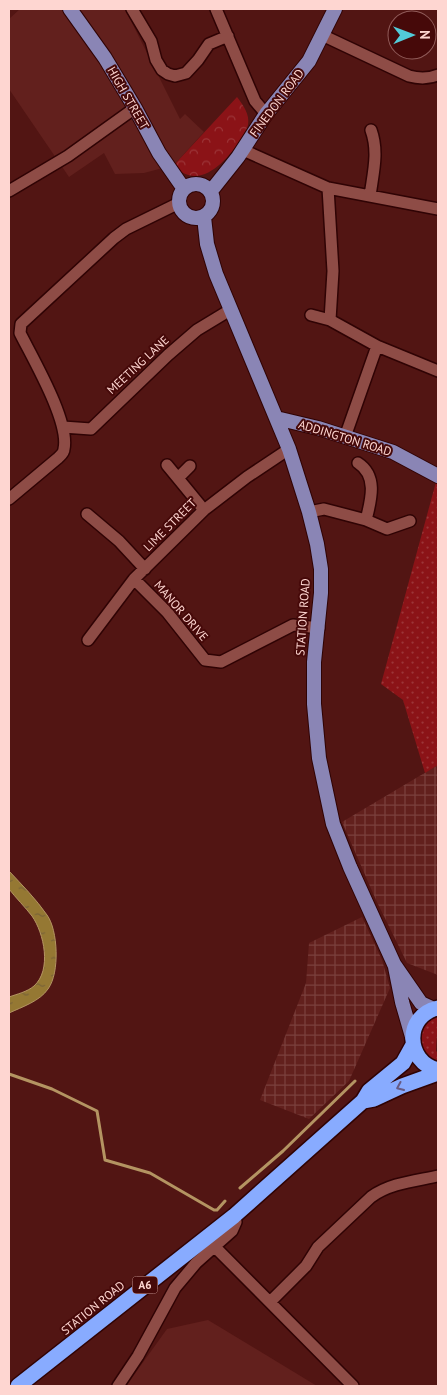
<svg xmlns="http://www.w3.org/2000/svg" width="447" height="1395" viewBox="0 0 447 1395" font-family="'PT Sans',sans-serif">
	<defs>
		<pattern id="industrial-grid" width="8" height="8" patternUnits="userSpaceOnUse" patternTransform="scale(1.25)"><rect width="8" height="8" fill="#62201d"/><path d="M0 4h8M4 0v8" fill="none" stroke="#7a403d"/></pattern>
		<pattern id="grass-dots" width="8" height="8" patternUnits="userSpaceOnUse" patternTransform="scale(1.25)"><rect width="8" height="8" fill="#8b1317"/><path d="M2 2h.1M6 6h.1" fill="none" stroke="#9c3538" stroke-width="1.8" stroke-linecap="round"/></pattern>
		<pattern id="forest-crowns" width="20" height="18" patternUnits="userSpaceOnUse" patternTransform="scale(1.25)"><rect width="20" height="18" fill="#8b1317"/><path d="M2 6a3 3 0 1 1 6 0M12 15a3 3 0 1 1 6 0" fill="none" stroke="#9c3538"/></pattern>
		<pattern id="water-ripples" width="26" height="14" patternUnits="userSpaceOnUse" patternTransform="scale(1.25)"><rect width="26" height="14" fill="#957833"/><path d="M2 4q2-2 4 0t4 0M15 11q2-2 4 0t4 0" fill="none" stroke="#786238"/></pattern>
	</defs>
	<rect width="100%" height="100%" fill="#521513"/>
	<!-- built -->
	<path fill="#62201d" d="M20 9H125L180 119 185 114 204 132 174 165 144 173 115 174 104 153 69 177 9 89V19Z
		M208 1320 317 1386H126L167 1329Z"/>
	<!-- industrial -->
	<path fill="url(#industrial-grid)" d="M438 765V975L407 963 376 900 342 822Z
		M362 917 382 960 390 988 349 1081 309 1119 260 1100 306 983 309 943Z"/>
	<!-- grass -->
	<path fill="url(#grass-dots)" d="M436 482 438 483V765L425 773 403 700 381 684Z
		M438 1016 436 1051 438 1053V1063C416 1052 414 1026 438 1016Z"/>
	<!-- forest -->
	<path fill="url(#forest-crowns)" d="M237 97C243 105 250 114 248 125 247 129 243 135 241 139 227 161 198 193 174 165Z"/>
	<!-- water -->
	<path fill="url(#water-ripples)" stroke="#b49462" d="M9 871C22 885 36 899 47 915 58 930 60 973 48 989 40 1001 22 1007 9 1013V997C17 994 27 992 34 986 52 970 44 933 32 916 25 907 16 898 9 889Z"/>
	<g fill="none" stroke-linecap="round" stroke-linejoin="round">
		<!-- stream -->
		<path stroke="#b49462" stroke-width="3" d="M9 1074 52 1089 97 1111 105 1160 150 1173 214 1210H217L225 1201
			M240 1188 283 1151 355 1081"/>
		<defs>
			<path id="minor" d="M132 9 151 41 156 60 162 70 168 74 175 76 186 73 198 60 209 44 228 36
				M216 9 255 101 266 114
				M322 35 409 76C420 79 428 79 438 75
				M243 150 328 188 438 209
				M328 188 333 271 330 320
				M9 191 68 156 135 108
				M370 196C373 173 379 152 371 130
				M311 315 330 320 377 346 438 371
				M63 427 91 429 168 355 197 330 230 310
				M345 437 377 346
				M358 463C378 476 371 500 366 520
				M167 465 204 510
				M178 478 190 466
				M9 499 58 458C61 455 64 453 64 449 70 422 33 359 20 333L21 324 114 238 126 229 179 203
				M309 512 324 509 366 520 387 529 410 521
				M87 514 119 541 145 569
				M134 579 167 612 205 660 221 662 293 625 319 628
				M88 640 134 579 204 510 247 477 289 449
				M214 1246 353 1386
				M270 1302 306 1266 318 1247 371 1197C390 1183 415 1181 438 1176
				M118 1386 138 1356 175 1288 196 1263 232 1231 236 1222 234 1216"/>
			<path id="major" d="M70 9 105 58 135 108 159 153 184 189
				M179 201a17 17 0 1 1 34 0a17 17 0 1 1-34 0Z
				M211 191 238 157 266 114 309 61 335 9
				M204 217 207 244 216 274 289 449 309 512 317 544 321 569V593L314 662V704L319 758 333 824 350 867 394 964 421 1003 434 1009
				M276 418 318 428 393 452 438 476
				M395 967 402 1002 413 1040"/>
			<path id="highway" d="M438 1008C404 1015 405 1062 438 1070
				M363 1101 374 1099 402 1086 438 1073
				M18 1386 234 1216 363 1101 369 1091 403 1063 413 1045"/>
		</defs>
		<!-- minor casing -->
		<use href="#minor" stroke="#2f0304" stroke-width="14"/>
		<!-- major casing -->
		<use href="#major" stroke="#2f0304" stroke-width="16"/>
		<!-- highway casing -->
		<use href="#highway" stroke="#2f0304" stroke-width="18"/>
		<!-- minor -->
		<use href="#minor" stroke="#8e4c46" stroke-width="11"/>
		<!-- major -->
		<use href="#major" stroke="#8a85b5" stroke-width="14"/>
		<!-- highway -->
		<use href="#highway" stroke="#88abff" stroke-width="15"/>
	</g>
	<!-- one-way arrows -->
	<defs><path id="oneway-chevron" d="M-2-3.5L2.5 0L-2 3.5" fill="none" stroke-width="1.6" stroke-linecap="round" stroke-linejoin="round" transform="scale(1.25)"/></defs>
	<use stroke="#675a84" href="#oneway-chevron" transform="translate(400 1087) rotate(156)"/>
	<g text-anchor="middle" stroke-width="4" stroke-linejoin="round" paint-order="stroke">
		<!-- shield labels -->
		<rect fill="#460909" stroke="#c79895" stroke-width="1" x="132.5" y="1276.5" width="25" height="17" rx="4"/>
		<g font-size="11" font-weight="bold" fill="#fed6d1">
			<text x="145" y="1289">A6</text>
		</g>
		<!-- street labels -->
		<g font-size="12" fill="#fed6d1" stroke="#460909">
			<text transform="translate(128 98) rotate(60)" y="4">HIGH STREET</text>
			<text transform="translate(277 103) rotate(-53)" y="4">FINEDON ROAD</text>
			<text transform="translate(138 365) rotate(-43)" y="4">MEETING LANE</text>
			<text transform="translate(345 438) rotate(17)" y="4">ADDINGTON ROAD</text>
			<text transform="translate(170 525) rotate(-45)" y="4">LIME STREET</text>
			<text transform="translate(181 611) rotate(49)" y="4">MANOR DRIVE</text>
			<text transform="translate(303 617) rotate(-86)" y="4">STATION ROAD</text>
			<text transform="translate(93 1308) rotate(-39)" y="4">STATION ROAD</text>
		</g>
	</g>
	<!-- border -->
	<rect width="447" height="1395" fill="none" stroke="#fed6d1" stroke-width="20"/>
	<!-- north arrow -->
	<g transform="translate(412 35) rotate(89)"><circle r="24" fill="#460909" stroke="#905b59"/>
	<path d="M0-4L9 19L0 12L-9 19Z" fill="#52cbd9"/>
	<text y="-8" font-size="14" font-weight="bold" text-anchor="middle" fill="#fed6d1">N</text>
	</g>
</svg>
